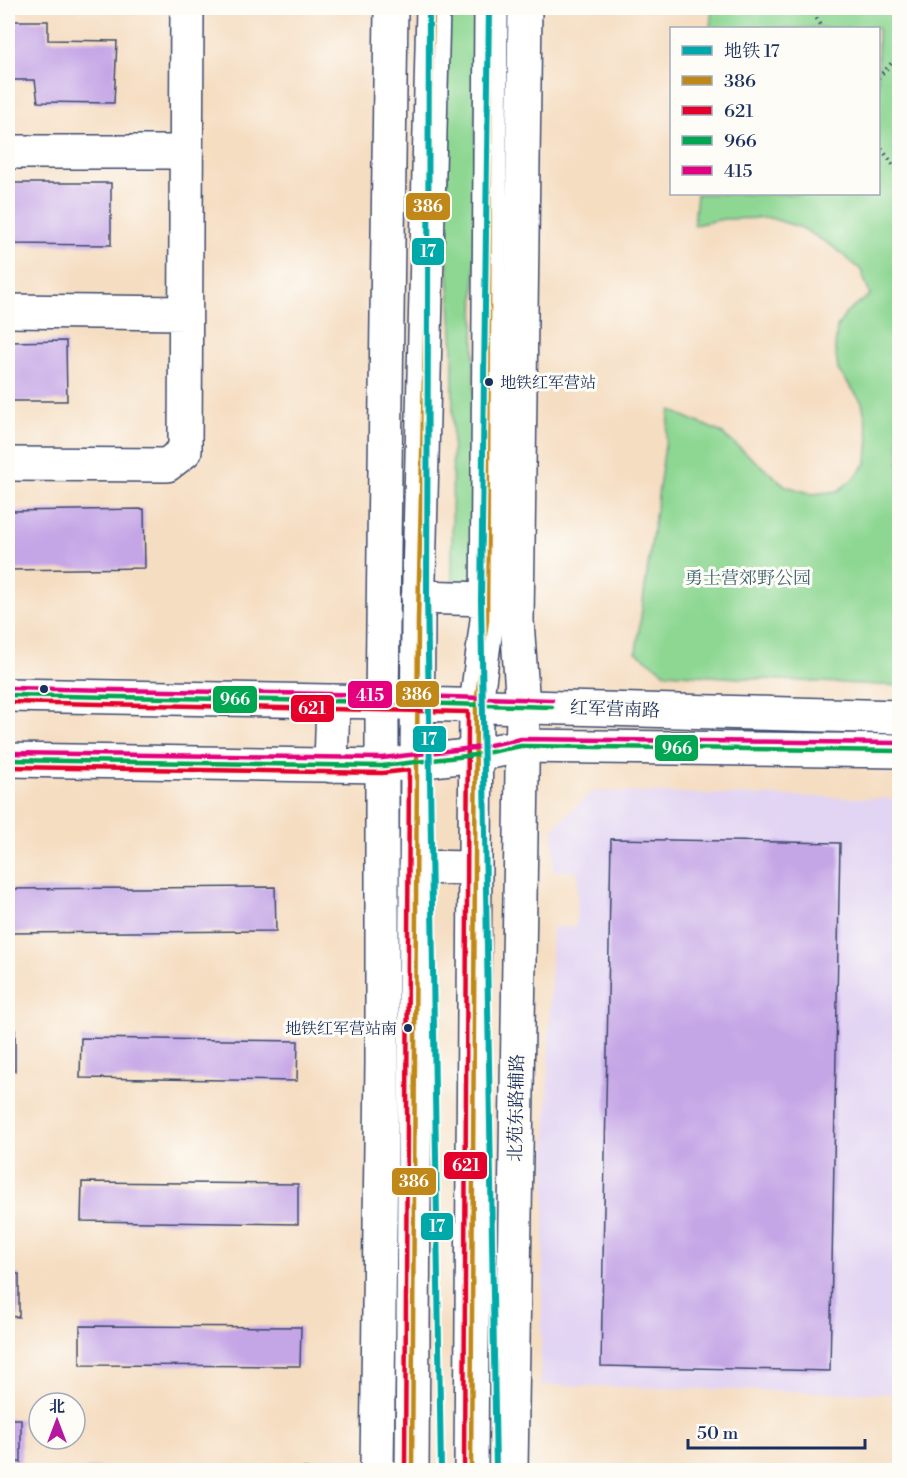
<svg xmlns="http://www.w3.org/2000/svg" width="907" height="1478" viewBox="0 0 907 1478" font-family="'Libre Bodoni','Noto Serif SC',serif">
	<rect width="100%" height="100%" fill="#fdfcf7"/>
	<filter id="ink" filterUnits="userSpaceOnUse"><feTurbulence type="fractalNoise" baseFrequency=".0167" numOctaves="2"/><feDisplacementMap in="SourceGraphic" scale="12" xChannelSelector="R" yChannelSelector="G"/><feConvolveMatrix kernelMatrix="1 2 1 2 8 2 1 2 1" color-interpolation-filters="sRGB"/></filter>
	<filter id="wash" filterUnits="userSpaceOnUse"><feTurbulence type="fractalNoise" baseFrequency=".008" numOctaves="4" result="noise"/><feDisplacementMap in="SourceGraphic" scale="24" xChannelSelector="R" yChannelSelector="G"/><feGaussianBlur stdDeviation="1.35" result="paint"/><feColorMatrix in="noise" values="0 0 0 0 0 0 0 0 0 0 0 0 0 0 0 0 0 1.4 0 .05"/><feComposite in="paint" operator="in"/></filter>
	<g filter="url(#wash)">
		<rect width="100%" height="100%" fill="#f5ddc1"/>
		<!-- built -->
		<path fill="#e2d4f3" d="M593 791 899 799V1394L540 1385 552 927H576L578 872 553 871 554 827Z"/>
		<!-- green -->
		<path fill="#8ed793" stroke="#548378" stroke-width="1.5" d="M448 8H476L473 583H453L452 576 453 348 446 239Z
			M712 8H899V686L739 678 666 673 636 652 670 410 720 432 786 486 813 494 838 491 856 476 867 462 869 437 862 402 838 370 835 348 837 327 847 312 870 295 861 270 832 246 802 228 770 218 724 219 694 225 697 194H878V28H710Z"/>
		<g id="blocks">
			<!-- building -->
			<path fill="#c4a5e6" d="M8 21H48V40L117 41 114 103 38 102 35 80H8Z
				M8 183H111V245L8 244Z
				M66 341 67 401H8V342Z
				M144 509 145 568 8 570V511Z
				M611 839 840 843 830 1371 601 1366Z
				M275 887 276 931 8 933V889Z
				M8 1030H15V1071H8Z
				M81 1038 298 1041 297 1081 80 1078Z
				M82 1182 298 1184V1224L81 1221Z
				M8 1274H19V1317L8 1316Z
				M80 1326 301 1327 300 1366 80 1365Z
				M8 1419H21V1462H8Z
				M87 1468H307V1470H87Z"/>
		</g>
	</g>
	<g filter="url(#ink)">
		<use href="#blocks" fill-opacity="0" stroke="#3c496d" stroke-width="1.5"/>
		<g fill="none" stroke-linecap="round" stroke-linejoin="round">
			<defs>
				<path id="minor" d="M8 152H186
					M8 311 185 313
					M8 464 167 465 185 451 187 8
					M377 1470 382 1063V702L391 8
					M511 1470 523 707 517 621 525 8"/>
				<path id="major" d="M418 597 487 599
					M8 695 382 702 417 704 900 717
					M8 760 382 766 475 755 521 746 900 751
					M331 766 333 701
					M416 867 475 868
					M412 1470 418 620 433 8
					M471 1470 476 705 487 620 491 8"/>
			</defs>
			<!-- minor casing -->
			<use href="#minor" stroke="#3c496d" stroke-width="36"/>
			<!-- major casing -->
			<use href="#major" stroke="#3c496d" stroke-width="36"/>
			<!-- path -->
			<path stroke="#3c496d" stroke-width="4" stroke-dasharray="1.5 4.5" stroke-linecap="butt" d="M810 8 823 28
				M878 78 900 54
				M878 144 900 174"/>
			<!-- minor -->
			<use href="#minor" stroke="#fff" stroke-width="33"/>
			<!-- major -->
			<use href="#major" stroke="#fff" stroke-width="33"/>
			<defs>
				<path id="bus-1" d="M412 1470 418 620 433 8
					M471 1470 476 705 487 620 491 8"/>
				<path id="bus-2" d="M8 702 468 712 464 1470
					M8 767 382 773 409 770 405 1470"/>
				<path id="bus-3" d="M8 695 382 702 552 707
					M8 760 382 766 475 755 521 746 900 751"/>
				<path id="bus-4" d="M8 688 382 695 552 700
					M8 753 382 758 474 748 521 739 900 743"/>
			</defs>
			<!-- bus-1 casing -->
			<use href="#bus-1" stroke="#fdfcf7" stroke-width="9"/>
			<!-- bus-2 casing -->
			<use href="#bus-2" stroke="#fdfcf7" stroke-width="9"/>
			<!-- bus-3 casing -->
			<use href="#bus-3" stroke="#fdfcf7" stroke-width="9"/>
			<!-- bus-4 casing -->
			<use href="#bus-4" stroke="#fdfcf7" stroke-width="9"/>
			<!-- bus-1 -->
			<use href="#bus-1" stroke="#c08818" stroke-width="4.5"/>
			<!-- bus-2 -->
			<use href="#bus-2" stroke="#e4002b" stroke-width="4.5"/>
			<!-- bus-3 -->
			<use href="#bus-3" stroke="#00a651" stroke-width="4.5"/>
			<!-- bus-4 -->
			<use href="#bus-4" stroke="#e5007d" stroke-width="4.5"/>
			<defs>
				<path id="metro-1" d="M429 8 427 591 441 1470
					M489 8 481 601 496 1470"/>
			</defs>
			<!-- metro-1 casing -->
			<use href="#metro-1" stroke="#fdfcf7" stroke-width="10"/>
			<!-- metro-1 -->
			<use href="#metro-1" stroke="#00a9a9" stroke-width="6"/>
		</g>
	</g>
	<!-- markers -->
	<g fill="#1b2f5e" stroke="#fdfcf7" stroke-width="2">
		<circle cx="489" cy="382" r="5"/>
		<circle cx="44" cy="689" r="5"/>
		<circle cx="408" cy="1028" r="5"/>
	</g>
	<g text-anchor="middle" stroke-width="6" stroke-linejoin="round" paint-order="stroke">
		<!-- bus labels -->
		<g font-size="16" fill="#1b2f5e" stroke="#fdfcf7" text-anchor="start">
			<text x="500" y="388">地铁红军营站</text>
			<text x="397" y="1034" text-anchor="end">地铁红军营站南</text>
		</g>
		<!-- park labels -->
		<g font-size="18" fill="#3e616e" stroke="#fdfcf7">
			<text x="748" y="584">勇士营郊野公园</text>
		</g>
		<!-- street labels -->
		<g font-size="18" fill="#1b2f5e" stroke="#fdfcf7">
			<text transform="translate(615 709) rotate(2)" y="6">红军营南路</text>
			<text transform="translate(516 1108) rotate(-89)" y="6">北苑东路辅路</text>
		</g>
	</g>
	<g stroke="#fdfcf7" stroke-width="2">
		<rect x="405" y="192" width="46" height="29" rx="6" fill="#c08818"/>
		<rect x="411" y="237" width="34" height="29" rx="6" fill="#00a9a9"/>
		<rect x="395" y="680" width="45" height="28" rx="6" fill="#c08818"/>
		<rect x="347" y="680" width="46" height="29" rx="6" fill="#e5007d"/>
		<rect x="212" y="685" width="46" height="29" rx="6" fill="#00a651"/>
		<rect x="290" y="694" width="45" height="29" rx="6" fill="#e4002b"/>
		<rect x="412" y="725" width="35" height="28" rx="6" fill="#00a9a9"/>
		<rect x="654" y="734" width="45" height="28" rx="6" fill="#00a651"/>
		<rect x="443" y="1151" width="45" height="29" rx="6" fill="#e4002b"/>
		<rect x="391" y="1167" width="46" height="29" rx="6" fill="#c08818"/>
		<rect x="420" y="1212" width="34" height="29" rx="6" fill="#00a9a9"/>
	</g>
	<g font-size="16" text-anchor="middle" font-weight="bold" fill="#fff">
		<text x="428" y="212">386</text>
		<text x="428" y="257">17</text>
		<text x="417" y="700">386</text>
		<text x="370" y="701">415</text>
		<text x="235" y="705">966</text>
		<text x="312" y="714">621</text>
		<text x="429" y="745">17</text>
		<text x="677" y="754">966</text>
		<text x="466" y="1171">621</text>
		<text x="414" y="1187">386</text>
		<text x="437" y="1232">17</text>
	</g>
	<!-- margin -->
	<rect width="907" height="1478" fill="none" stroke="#fdfcf7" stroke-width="30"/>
	<!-- legend -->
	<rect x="670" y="27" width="210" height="168" fill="#fdfcf7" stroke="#a3aaba" stroke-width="1.5"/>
	<rect x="682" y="46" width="30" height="9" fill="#00a9a9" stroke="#a3aaba" stroke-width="1.5"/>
	<text x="724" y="57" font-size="18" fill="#1b2f5e">地铁 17</text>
	<rect x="682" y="76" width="30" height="9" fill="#c08818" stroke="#a3aaba" stroke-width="1.5"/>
	<text x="724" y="87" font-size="18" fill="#1b2f5e">386</text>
	<rect x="682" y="106" width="30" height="9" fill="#e4002b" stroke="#a3aaba" stroke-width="1.5"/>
	<text x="724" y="117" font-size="18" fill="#1b2f5e">621</text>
	<rect x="682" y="136" width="30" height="9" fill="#00a651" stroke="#a3aaba" stroke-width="1.5"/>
	<text x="724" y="147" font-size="18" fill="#1b2f5e">966</text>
	<rect x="682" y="166" width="30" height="9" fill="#e5007d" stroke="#a3aaba" stroke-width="1.5"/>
	<text x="724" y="177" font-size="18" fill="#1b2f5e">415</text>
	<!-- north arrow -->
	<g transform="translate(57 1421)"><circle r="28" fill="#fdfcf7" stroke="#a3aaba" stroke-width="1.5"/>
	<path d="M0-4.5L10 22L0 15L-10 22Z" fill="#b5179e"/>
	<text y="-9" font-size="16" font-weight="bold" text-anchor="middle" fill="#1b2f5e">北</text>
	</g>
	<!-- scale -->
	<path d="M688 1439v9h177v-9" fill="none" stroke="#1b2f5e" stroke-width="3"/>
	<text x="697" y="1439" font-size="18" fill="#1b2f5e" stroke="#fdfcf7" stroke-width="4.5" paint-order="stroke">50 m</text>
</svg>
